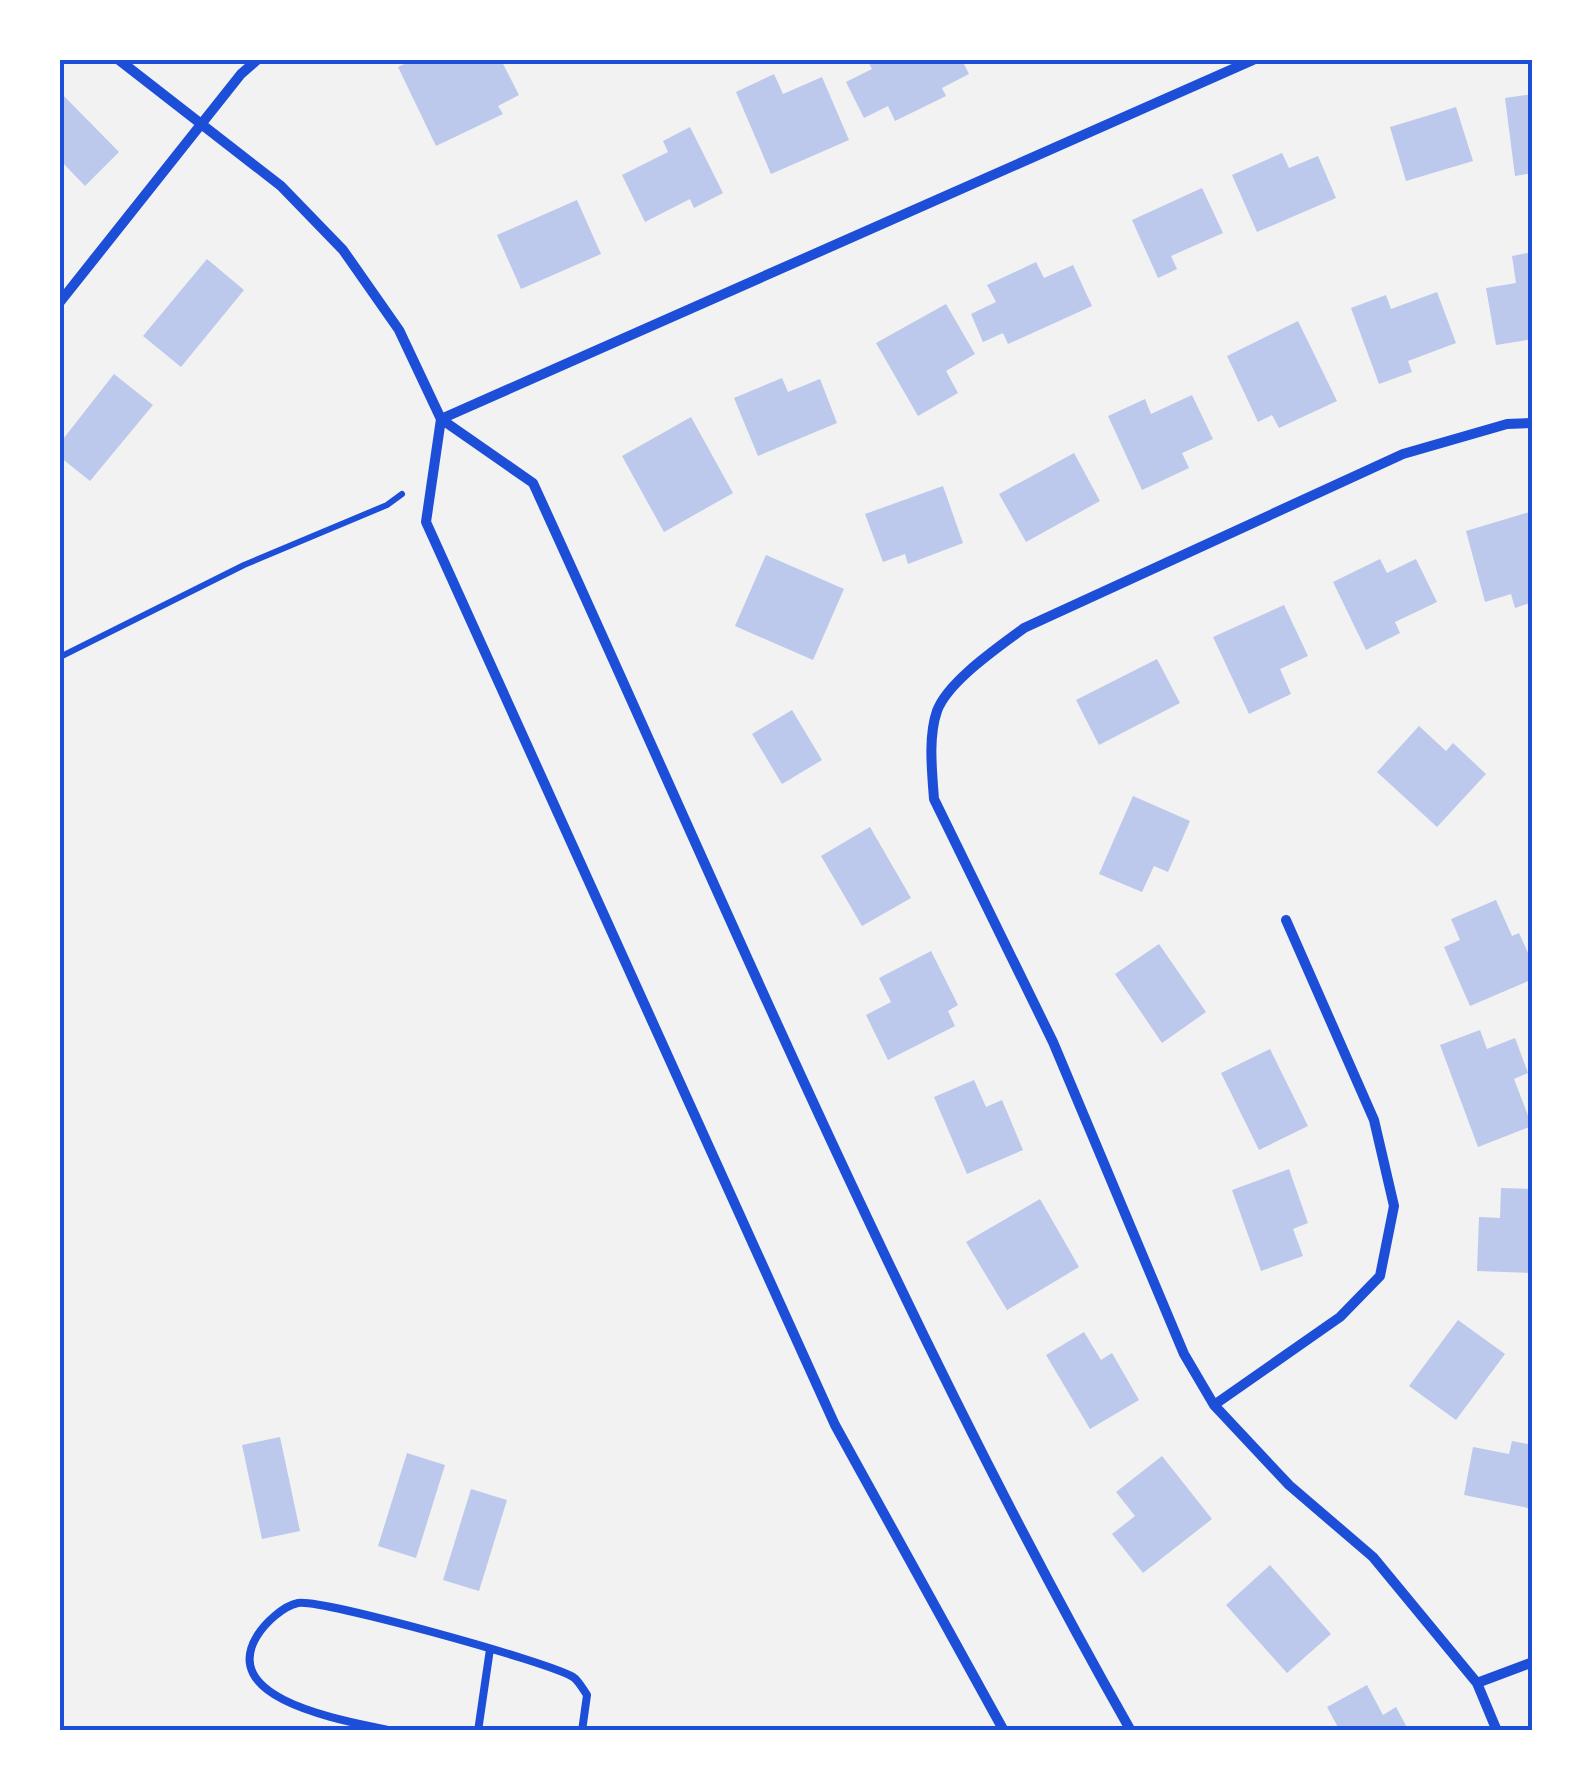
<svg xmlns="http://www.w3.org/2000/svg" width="1593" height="1791" viewBox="0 0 1593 1791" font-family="'DM Sans',sans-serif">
	<rect width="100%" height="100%" fill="#f2f2f2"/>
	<!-- building -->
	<path fill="#bdc9ec" d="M413 60H501L519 95 498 106 503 114 436 146 398 67Z
		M867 60H962L969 74 942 88 946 96 895 121 888 106 864 118 846 82 872 69Z
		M774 74 783 94 822 77 849 140 771 174 736 92Z
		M60 92 119 152 85 186 60 160Z
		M1533 94V173L1515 176 1505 98Z
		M1456 107 1473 161 1406 181 1390 127Z
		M690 127 723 193 694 208 690 199 645 222 622 175 668 152 663 141Z
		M1282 153 1289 168 1318 156 1336 198 1257 232 1232 175Z
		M1202 188 1223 233 1171 256 1177 269 1158 278 1132 220Z
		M577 200 601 254 521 289 497 235Z
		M1533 252V339L1496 345 1486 288 1516 283 1512 256Z
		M207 259 244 290 181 367 143 336Z
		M1036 262 1044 278 1073 265 1092 306 1008 344 1003 333 983 342 971 314 996 302 987 285Z
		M1437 292 1456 343 1408 361 1412 372 1379 384 1351 308 1386 295 1391 309Z
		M946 304 975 354 946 371 958 393 918 416 876 343Z
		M1298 321 1337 401 1279 428 1272 415 1258 422 1227 356Z
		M114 374 153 405 90 481 60 457V443Z
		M782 378 788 392 820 379 837 423 758 456 734 398Z
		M1192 395 1213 439 1182 453 1189 468 1142 490 1108 416 1145 399 1151 414Z
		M691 417 733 493 664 532 622 456Z
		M1074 453 1100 501 1026 542 999 494Z
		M943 486 963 543 908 564 905 554 883 562 865 514Z
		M1533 511V602L1515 608 1511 594 1485 602 1466 531Z
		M766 555 844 589 813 660 735 626Z
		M1380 559 1387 573 1416 559 1437 602 1395 622 1400 633 1366 650 1333 582Z
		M1284 605 1308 656 1280 669 1291 694 1249 714 1213 637Z
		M1157 659 1180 703 1099 745 1076 700Z
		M792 710 822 760 782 784 752 734Z
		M1419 726 1446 751 1453 743 1486 774 1437 827 1377 772Z
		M1133 796 1190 821 1168 872 1154 866 1142 892 1099 874Z
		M870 827 911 898 862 926 821 856Z
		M1496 900 1512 936 1519 933 1533 964V979L1470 1006 1444 947 1460 940 1451 919Z
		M1159 944 1206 1012 1162 1043 1115 974Z
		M931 951 958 1005 948 1011 955 1026 888 1060 866 1015 891 1002 879 978Z
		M1480 1030 1487 1049 1515 1038 1528 1073 1514 1079 1532 1126 1478 1147 1440 1045Z
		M1270 1049 1308 1126 1259 1150 1221 1073Z
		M974 1080 986 1107 1002 1100 1023 1150 967 1174 934 1097Z
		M1289 1169 1308 1223 1293 1229 1303 1256 1261 1271 1232 1190Z
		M1501 1188 1533 1189V1273L1477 1271 1479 1217 1500 1218Z
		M1040 1199 1079 1267 1007 1310 966 1242Z
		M1458 1320 1505 1354 1456 1420 1409 1386Z
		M1084 1332 1101 1360 1112 1353 1139 1400 1090 1429 1046 1355Z
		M280 1437 300 1531 262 1539 242 1445Z
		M1512 1441 1533 1445V1509L1464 1495 1473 1447 1509 1454Z
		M407 1453 445 1465 416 1558 378 1546Z
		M1162 1456 1212 1519 1143 1573 1112 1534 1135 1516 1116 1492Z
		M471 1489 507 1500 479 1591 443 1580Z
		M1270 1565 1331 1634 1287 1673 1226 1605Z
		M1367 1685 1383 1715 1396 1707 1409 1731H1340L1327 1707Z"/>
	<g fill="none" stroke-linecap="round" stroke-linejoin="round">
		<!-- path -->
		<path stroke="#1d4ed8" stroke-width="6" d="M60 657 244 565 387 505 402 494"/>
		<!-- service -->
		<path stroke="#1d4ed8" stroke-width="8" d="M392 1731C356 1722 216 1703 257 1636 265 1623 283 1606 298 1603 322 1599 549 1662 573 1677 578 1680 583 1689 587 1695L582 1731
			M478 1731 490 1649"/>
		<!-- minor -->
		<path stroke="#1d4ed8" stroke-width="10" d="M119 60 281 186 343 250 399 330 441 419 533 483C725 902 903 1330 1131 1731
			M60 302 241 74 257 60
			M441 419 426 522 835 1425 1004 1731
			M441 419 1253 60
			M1214 1405 1340 1317 1380 1276 1394 1206 1374 1120 1286 920
			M1477 1683 1533 1662
			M1497 1731 1477 1683 1373 1557 1289 1485 1214 1405 1184 1354 1053 1042 934 799C932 771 928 737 937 711 948 681 999 647 1024 628L1403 454 1507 424 1533 423"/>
	</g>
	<!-- border -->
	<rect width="1593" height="1791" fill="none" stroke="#ffffff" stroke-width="125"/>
	<rect x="62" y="62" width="1468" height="1666" fill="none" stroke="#1d4ed8" stroke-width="4"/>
</svg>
